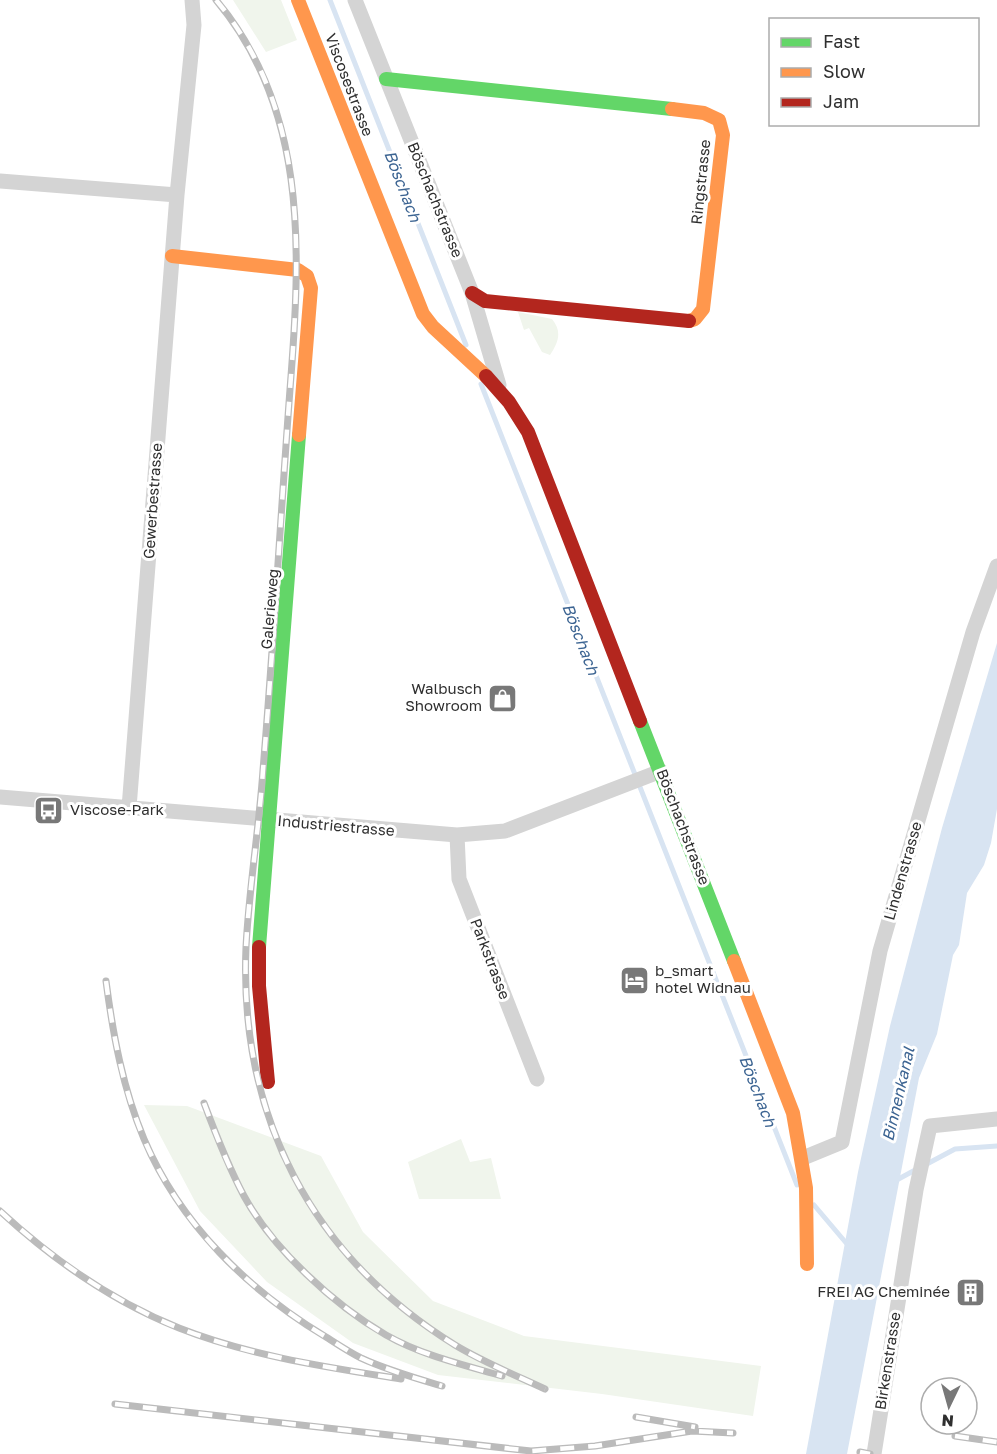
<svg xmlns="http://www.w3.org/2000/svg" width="997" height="1454" viewBox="0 0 997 1454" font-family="'Golos Text',sans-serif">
	<rect width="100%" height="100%" fill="#fff"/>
	<!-- green -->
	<path fill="#f0f5ec" d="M233 0H281L297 40 266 52Z
		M518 312 552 319C562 331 559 342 550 355L542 352 529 328 524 330Z
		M144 1105 187 1106 321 1156 363 1232 433 1301 524 1336 761 1366 753 1416 602 1394 438 1375 353 1343 267 1282 200 1211Z
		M461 1139 470 1162 491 1158 501 1199H419L408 1162Z"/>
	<!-- water -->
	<path fill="#d8e4f2" d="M997 643V809L991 843 984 865 967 893 959 945 953 955 937 1034 919 1078 847 1454H806L858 1172 890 1026 942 828Z"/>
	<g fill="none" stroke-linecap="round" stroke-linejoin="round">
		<!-- stream -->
		<path stroke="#d8e4f2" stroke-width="5" d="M330 0 466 345
			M481 384 797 1185
			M925 1165 955 1149 997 1146
			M893 1182 917 1169
			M814 1205 847 1244"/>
		<!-- street -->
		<path stroke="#d4d4d4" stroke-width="15" d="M355 0 472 293 499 385
			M0 181 177 195
			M0 797 457 835 505 831 661 771
			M129 808 177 195 194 25 192 0
			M457 835 459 879 537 1079
			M803 1158 842 1142 880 951 973 632 997 566
			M874 1454 916 1190 930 1126 997 1119"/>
		<!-- fast -->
		<path stroke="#63d668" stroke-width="14" d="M386 79 672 109
			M640 721 734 961
			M259 947 299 435"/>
		<!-- slow -->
		<path stroke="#ff974d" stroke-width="14" d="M298 0 423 314 433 327 486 376
			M672 109 704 113 719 120 723 135 703 309 695 319 689 321
			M172 256 298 270 307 276 311 288 299 435
			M734 961 793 1113 806 1188 807 1264"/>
		<!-- jam -->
		<path stroke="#b3261e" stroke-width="14" d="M472 293 485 301 689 321
			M486 376 509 402 528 432 640 721
			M259 947V986L268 1082"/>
		<defs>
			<path id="rail" d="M216 0C306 107 301 245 291 376 281 507 274 639 263 770 259 829 249 888 246 947 239 1116 311 1256 455 1345 483 1362 515 1375 545 1389
				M106 981C113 1035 123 1089 144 1139 180 1224 248 1290 326 1337 337 1344 349 1352 361 1358 387 1370 415 1378 442 1386
				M204 1103C216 1135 228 1166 244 1196 273 1249 334 1305 386 1335 421 1355 464 1365 502 1376
				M0 1211C52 1259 114 1302 179 1328 250 1356 326 1367 401 1379
				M115 1404 531 1451 595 1446 692 1431 733 1433
				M636 1417 695 1427
				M955 1436 997 1442
				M860 1452 870 1454"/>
		</defs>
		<!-- rail casing -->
		<use href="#rail" stroke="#bbb" stroke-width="7"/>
		<!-- rail -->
		<use href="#rail" stroke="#fff" stroke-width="4.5" stroke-dasharray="14" stroke-linecap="butt"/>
	</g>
	<!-- icons -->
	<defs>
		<symbol id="shop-square" viewBox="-11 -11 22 22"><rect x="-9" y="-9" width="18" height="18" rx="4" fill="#787878" stroke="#fff"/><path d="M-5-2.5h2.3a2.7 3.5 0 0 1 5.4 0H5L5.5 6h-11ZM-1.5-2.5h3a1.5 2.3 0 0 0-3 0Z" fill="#fff"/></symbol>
		<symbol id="bus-square" viewBox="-11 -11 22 22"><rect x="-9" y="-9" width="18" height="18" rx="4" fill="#787878" stroke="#fff"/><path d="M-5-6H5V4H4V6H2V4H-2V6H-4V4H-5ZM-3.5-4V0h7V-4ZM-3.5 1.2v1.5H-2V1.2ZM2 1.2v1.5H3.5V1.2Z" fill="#fff"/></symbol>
		<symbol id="hotel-square" viewBox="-11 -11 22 22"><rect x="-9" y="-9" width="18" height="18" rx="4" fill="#787878" stroke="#fff"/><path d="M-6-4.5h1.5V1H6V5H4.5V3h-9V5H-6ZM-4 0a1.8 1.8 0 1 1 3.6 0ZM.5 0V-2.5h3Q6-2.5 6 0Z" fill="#fff"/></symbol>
		<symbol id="building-square" viewBox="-11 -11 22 22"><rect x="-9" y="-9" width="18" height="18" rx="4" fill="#787878" stroke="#fff"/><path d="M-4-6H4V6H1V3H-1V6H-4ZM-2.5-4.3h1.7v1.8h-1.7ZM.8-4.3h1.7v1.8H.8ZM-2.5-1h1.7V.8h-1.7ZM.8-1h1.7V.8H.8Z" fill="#fff"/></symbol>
	</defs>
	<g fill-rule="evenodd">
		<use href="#shop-square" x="486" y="682" width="33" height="33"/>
		<use href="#bus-square" x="32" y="794" width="33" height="33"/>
		<use href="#hotel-square" x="618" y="964" width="33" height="33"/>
		<use href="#building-square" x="954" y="1276" width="33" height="33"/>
	</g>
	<g text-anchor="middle" stroke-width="6" stroke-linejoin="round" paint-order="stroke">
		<!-- street labels -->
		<g font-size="15" fill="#2f2f2f" stroke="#fff">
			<text transform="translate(349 85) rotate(69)" y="5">Viscosestrasse</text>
			<text transform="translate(701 182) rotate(-84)" y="5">Ringstrasse</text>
			<text transform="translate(435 200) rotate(68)" y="5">Böschachstrasse</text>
			<text transform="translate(153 501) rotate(-86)" y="5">Gewerbestrasse</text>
			<text transform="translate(270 609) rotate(-85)" y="5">Galerieweg</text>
			<text transform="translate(336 826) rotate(5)" y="5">Industriestrasse</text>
			<text transform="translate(683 827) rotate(69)" y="5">Böschachstrasse</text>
			<text transform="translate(903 871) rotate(-74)" y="5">Lindenstrasse</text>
			<text transform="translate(490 959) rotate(69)" y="5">Parkstrasse</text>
			<text transform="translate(888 1361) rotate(-81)" y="5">Birkenstrasse</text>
		</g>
		<!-- poi labels -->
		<g font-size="15" fill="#2f2f2f" stroke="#fff" text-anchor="end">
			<text x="482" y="694">Walbusch<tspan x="482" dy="17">Showroom</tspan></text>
			<text x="70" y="815" text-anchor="start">Viscose-Park</text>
			<text x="655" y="976" text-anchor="start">b_smart<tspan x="655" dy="17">hotel Widnau</tspan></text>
			<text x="950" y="1297">FREI AG Cheminée</text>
		</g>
		<!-- water labels -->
		<g font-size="16" font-style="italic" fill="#3c6492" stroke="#fff">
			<text transform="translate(403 186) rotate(69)" y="6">Böschach</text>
			<text transform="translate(581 639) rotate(69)" y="6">Böschach</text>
			<text transform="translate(758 1091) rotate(69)" y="6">Böschach</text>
			<text transform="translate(898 1094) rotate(-77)" y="6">Binnenkanal</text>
		</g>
	</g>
	<!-- legend -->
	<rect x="769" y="18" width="210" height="108" fill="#ffffff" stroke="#acacac" stroke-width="1.5"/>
	<rect x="781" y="38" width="30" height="9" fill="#63d668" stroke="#acacac" stroke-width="1.5"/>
	<text x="823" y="48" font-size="18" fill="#2f2f2f">Fast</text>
	<rect x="781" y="68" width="30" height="9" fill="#ff974d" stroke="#acacac" stroke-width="1.5"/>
	<text x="823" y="78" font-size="18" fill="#2f2f2f">Slow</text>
	<rect x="781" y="98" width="30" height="9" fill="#b3261e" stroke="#acacac" stroke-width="1.5"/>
	<text x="823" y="108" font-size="18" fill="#2f2f2f">Jam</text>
	<!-- north arrow -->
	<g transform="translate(949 1406) rotate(185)"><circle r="28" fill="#ffffff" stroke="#acacac" stroke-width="1.5"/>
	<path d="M0-4.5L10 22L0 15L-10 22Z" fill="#787878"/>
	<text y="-9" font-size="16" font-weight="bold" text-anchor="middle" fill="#2f2f2f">N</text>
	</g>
</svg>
